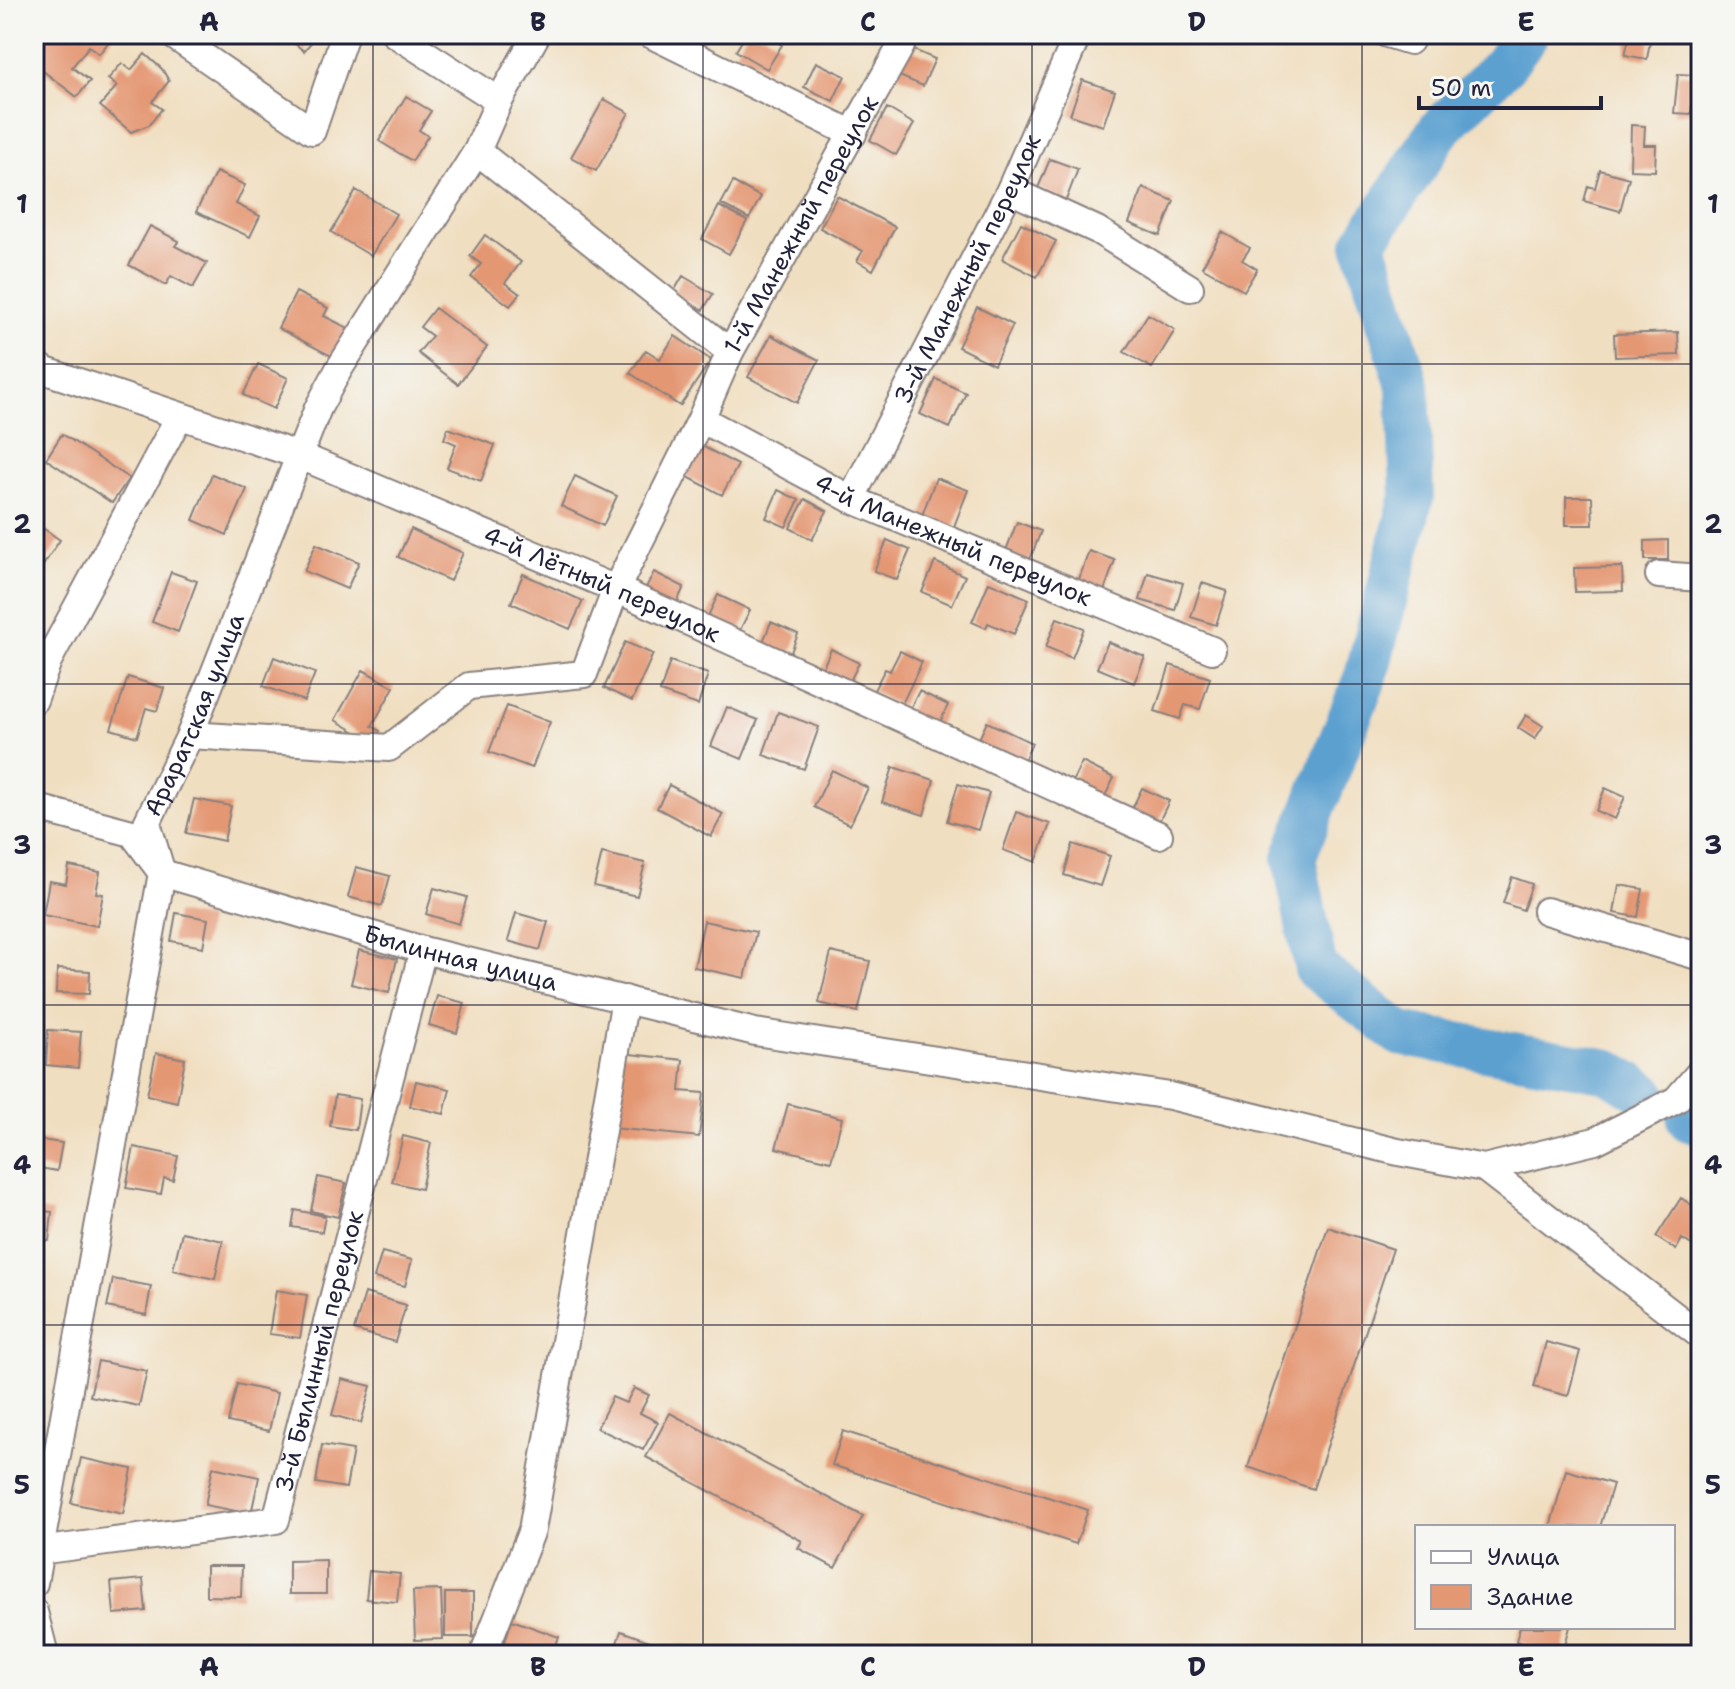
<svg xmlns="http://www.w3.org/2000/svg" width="1735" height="1689" viewBox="0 0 1735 1689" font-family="'Shantell Sans',sans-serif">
	<rect width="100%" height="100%" fill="#f6f6f2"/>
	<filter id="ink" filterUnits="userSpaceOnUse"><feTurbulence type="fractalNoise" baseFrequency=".0125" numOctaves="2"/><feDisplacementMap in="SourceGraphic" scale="16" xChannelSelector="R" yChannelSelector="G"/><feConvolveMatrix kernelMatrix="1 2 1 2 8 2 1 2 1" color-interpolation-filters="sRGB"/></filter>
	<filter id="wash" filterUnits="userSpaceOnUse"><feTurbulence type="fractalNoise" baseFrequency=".006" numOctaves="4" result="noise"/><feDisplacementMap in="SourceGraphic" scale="32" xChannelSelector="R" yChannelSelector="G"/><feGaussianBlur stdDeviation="1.8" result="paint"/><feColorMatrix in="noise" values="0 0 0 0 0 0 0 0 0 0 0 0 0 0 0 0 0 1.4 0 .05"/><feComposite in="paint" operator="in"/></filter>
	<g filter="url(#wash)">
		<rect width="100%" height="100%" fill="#f0dec0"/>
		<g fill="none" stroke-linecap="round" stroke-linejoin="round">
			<!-- river -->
			<path stroke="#5ba0d0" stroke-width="44" d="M1527 34 1506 63 1439 130 1364 244 1408 386 1412 497 1366 676 1294 858 1316 969 1400 1034 1609 1071 1644 1093
				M1689 1120 1701 1124"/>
		</g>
		<g id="blocks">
			<!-- building -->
			<path fill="#e49773" d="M50 34H115L99 54 89 46 72 67 90 81 77 97 34 64V54Z
				M283 34H318L304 51Z
				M746 34H764L782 45 767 69 736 51Z
				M1629 38 1650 41 1647 59 1625 55Z
				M909 48 935 59 923 86 897 75Z
				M145 54 162 69 169 81 152 102 162 109 149 125 131 132 100 106 117 86 108 79 122 63 131 70Z
				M816 62 845 76 833 101 804 87Z
				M1678 74 1695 75 1691 114 1674 113Z
				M1082 80 1115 91 1103 126 1070 115Z
				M406 96 431 111 419 130 428 136 412 161 379 141Z
				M604 99 629 113 596 171 571 157Z
				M887 108 914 124 896 155 870 140Z
				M1631 125 1645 126 1644 145H1656L1655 171 1630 170Z
				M1050 159 1078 169 1066 200 1038 188Z
				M1600 170 1629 178 1620 211 1584 201 1588 186 1595 188Z
				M216 172 245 185 236 204 260 216 250 237 196 212Z
				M733 182 761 197 749 219 721 204Z
				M1143 188 1174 201 1160 236 1129 223Z
				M356 190 396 214 371 256 331 232Z
				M837 196 895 227 873 270 857 261 863 251 820 228Z
				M719 206 747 221 729 254 702 239Z
				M1021 223 1056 241 1037 277 1002 259Z
				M150 226 179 241 175 246 207 263 193 288 171 276 166 285 129 265Z
				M1222 232 1250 248 1242 260 1257 269 1244 291 1202 267Z
				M485 235 521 262 505 283 520 294 510 306 471 277 481 264 470 256Z
				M683 276 713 294 703 310 673 293Z
				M296 292 328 308 324 316 348 328 333 357 278 328Z
				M977 307 1013 325 994 365 958 347Z
				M435 308 487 347 458 384 418 353 432 336 420 327Z
				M1148 314 1175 330 1152 368 1124 352Z
				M1678 332 1679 355 1615 357 1614 334Z
				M771 335 819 360 797 403 748 377Z
				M675 336 711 360 680 406 630 373 646 350 660 359Z
				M258 364 288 378 274 409 243 395Z
				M936 379 966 393 950 428 920 414Z
				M448 428 495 445 481 481 447 468 456 444 444 439Z
				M62 434 129 478 112 503 46 459Z
				M700 445 738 465 722 495 684 475Z
				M212 474 247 489 227 535 193 520Z
				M575 476 617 496 603 526 561 506Z
				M936 478 968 490 953 529 921 518Z
				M778 490 799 500 786 527 766 518Z
				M1566 497H1592L1593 525H1566Z
				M805 499 827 511 812 540 790 528Z
				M34 522 60 540 34 579Z
				M1017 522 1041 531 1029 562 1005 553Z
				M411 529 463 553 450 581 398 557Z
				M887 540 910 550 897 580 874 571Z
				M1668 540V560H1645V541Z
				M316 544 359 562 347 589 304 571Z
				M1089 551 1115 560 1104 591 1078 582Z
				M935 562 965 576 952 605 922 592Z
				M1622 567 1623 591 1575 592 1574 568Z
				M171 572 197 581 178 632 152 622Z
				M654 572 684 587 673 611 642 595Z
				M1148 573 1183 583 1175 610 1140 600Z
				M523 574 583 601 570 629 511 603Z
				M989 582 1029 599 1014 634 988 623 986 628 972 622Z
				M1202 583 1227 591 1216 625 1191 617Z
				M718 595 750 610 737 636 705 622Z
				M1057 618 1084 628 1072 658 1046 647Z
				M771 622 798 634 788 660 760 649Z
				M625 642 653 654 632 701 604 688Z
				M1108 642 1145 657 1134 683 1097 668Z
				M831 649 859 663 847 687 820 674Z
				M900 651 922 662 901 706 873 692 885 669 890 671Z
				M274 657 315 673 304 701 263 686Z
				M670 661 708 674 698 705 660 692Z
				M1170 665 1210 678 1200 709 1185 705 1180 719 1155 711Z
				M363 670 394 687 372 726 380 731 373 742 335 720Z
				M128 677 164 688 157 711 146 708 137 737 111 729Z
				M919 691 948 705 937 729 907 715Z
				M507 706 550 722 532 768 489 752Z
				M727 707 758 720 742 759 711 746Z
				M778 712 819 727 804 769 763 755Z
				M1526 715 1543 726 1535 739 1518 728Z
				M987 722 1032 743 1021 767 976 745Z
				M1082 762 1114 778 1102 802 1070 786Z
				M893 767 934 780 924 815 882 802Z
				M832 770 868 788 850 825 814 807Z
				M958 784 989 793 978 830 947 821Z
				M669 785 723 814 711 837 657 808Z
				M1142 788 1169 801 1156 828 1129 815Z
				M1605 788 1625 797 1615 819 1596 811Z
				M194 799 231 806 224 841 186 833Z
				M1016 812 1050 824 1036 862 1003 850Z
				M1073 844 1110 856 1100 886 1064 875Z
				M602 853 645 863 637 896 594 886Z
				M69 866 100 872 96 893 103 894 97 926 43 915 49 881 66 884Z
				M356 867 390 876 382 906 348 897Z
				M1512 877 1532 884 1523 910 1503 903Z
				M1619 885 1643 889 1638 917 1614 913Z
				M434 888 467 897 459 924 426 914Z
				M176 913 208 919 203 947 171 941Z
				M516 913 548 922 540 950 508 941Z
				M704 921 756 932 745 978 694 967Z
				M359 950 397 959 389 993 351 984Z
				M831 952 870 961 858 1012 819 1003Z
				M57 969 90 971 89 994 56 993Z
				M437 996 465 1003 457 1033 429 1025Z
				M48 1030 81 1032 78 1068 46 1065Z
				M156 1053 185 1059 177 1102 147 1095Z
				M621 1053 683 1060 680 1091 704 1093 699 1137 613 1128Z
				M416 1081 450 1089 444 1114 410 1106Z
				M335 1095 360 1099 356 1130 330 1126Z
				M788 1104 842 1118 831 1161 776 1148Z
				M403 1136 431 1143 421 1189 392 1182Z
				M34 1139 62 1143 57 1171 34 1167Z
				M134 1147 178 1156 173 1180 164 1178 161 1194 126 1188Z
				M318 1177 346 1183 338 1217 311 1211Z
				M1681 1198 1701 1211V1251L1682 1239 1676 1250 1656 1237Z
				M34 1210 52 1212 49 1241 34 1240Z
				M295 1210 325 1216 322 1232 292 1227Z
				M1328 1227 1393 1249 1313 1489 1248 1467Z
				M182 1232 223 1241 215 1279 173 1270Z
				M382 1252 412 1260 405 1286 374 1278Z
				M34 1266 42 1267 37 1317H34Z
				M113 1279 151 1286 146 1315 107 1307Z
				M276 1290 307 1295 300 1338 269 1334Z
				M365 1293 406 1305 395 1342 354 1330Z
				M1546 1342 1580 1351 1568 1396 1534 1387Z
				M98 1361 147 1371 139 1406 90 1396Z
				M342 1379 371 1386 361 1423 332 1415Z
				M237 1384 277 1393 269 1431 228 1422Z
				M634 1388 649 1395 640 1413 658 1422 643 1450 597 1428 612 1397 626 1403Z
				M670 1413 863 1516 835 1568 798 1548 802 1541 646 1457Z
				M843 1431 1088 1510 1076 1544 832 1465Z
				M322 1445 353 1450 346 1488 316 1483Z
				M81 1458 132 1469 123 1514 71 1503Z
				M213 1467 259 1477 251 1514 205 1505Z
				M1566 1470 1613 1484 1600 1527H1550Z
				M326 1560V1594H289V1561Z
				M206 1566H242L241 1597 206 1596Z
				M369 1571 400 1574 397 1602 366 1599Z
				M143 1579 146 1611 114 1614 111 1582Z
				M441 1590 443 1639 415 1640 413 1591Z
				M445 1593H473V1637H445Z
				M512 1620 559 1637 552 1655H527L503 1647Z
				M1520 1627H1570L1562 1655 1516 1641Z
				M621 1631 655 1643 651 1655H613Z
				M681 1645 710 1654 709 1655H678Z"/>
		</g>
	</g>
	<g filter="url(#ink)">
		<use href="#blocks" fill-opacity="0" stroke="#89807e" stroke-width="2"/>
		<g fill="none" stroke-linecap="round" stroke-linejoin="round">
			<defs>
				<g id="minor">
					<path d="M171 34 312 131 345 34"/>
					<path d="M395 34 499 101"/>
					<path d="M650 34 853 134"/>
					<path d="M1387 34 1410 41"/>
					<path d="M477 151 730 352"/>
					<path d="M1010 190 1097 230 1190 288"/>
					<path id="s1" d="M34 363 46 371 298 455 616 589 1159 835"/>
					<path id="s2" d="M701 419 851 499 1212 650"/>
					<path id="s3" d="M851 499 1010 190 1078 34"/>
					<path d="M1659 575 1701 578"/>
					<path d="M34 700 48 661 179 417"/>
					<path id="s4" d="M190 735 389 748 469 686 584 674 616 589 701 419 730 352 901 46 905 34"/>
					<path id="s5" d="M34 807 132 833 162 873 423 950 755 1032 1170 1096 1398 1152 1484 1168 1595 1141 1676 1100 1701 1071"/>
					<path d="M1546 911 1701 957"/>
					<path d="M1484 1168 1701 1336"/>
					<path id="s6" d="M38 1551 276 1520 423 950"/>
					<path id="s7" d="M34 1583 162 873 147 823 190 735 318 408 339 369 477 151 499 101 537 34"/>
					<path d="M34 1612 45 1655"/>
					<path d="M483 1655 532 1530 625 999"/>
				</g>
			</defs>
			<!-- minor casing -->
			<use href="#minor" stroke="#89807e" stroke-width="30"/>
			<!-- minor -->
			<use href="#minor" stroke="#fff" stroke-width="26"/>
		</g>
	</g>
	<!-- grid -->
	<path fill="none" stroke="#22223b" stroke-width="2" stroke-opacity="0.55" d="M373 34V1655M703 34V1655M1032 34V1655M1362 34V1655M34 364H1701M34 684H1701M34 1005H1701M34 1325H1701"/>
	<g text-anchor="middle" stroke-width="6" stroke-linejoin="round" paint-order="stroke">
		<!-- street labels -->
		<g font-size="24" fill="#22223b" stroke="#f6f6f2">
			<text dy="8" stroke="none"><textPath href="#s4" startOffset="916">1-й Манежный переулок</textPath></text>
			<text dy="8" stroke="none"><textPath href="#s3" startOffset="258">3-й Манежный переулок</textPath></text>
			<text dy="8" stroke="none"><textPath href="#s2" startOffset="280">4-й Манежный переулок</textPath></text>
			<text dy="8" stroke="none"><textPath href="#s1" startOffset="610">4-й Лётный переулок</textPath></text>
			<text dy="8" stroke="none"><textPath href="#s7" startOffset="892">Араратская улица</textPath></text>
			<text dy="8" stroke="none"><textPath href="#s5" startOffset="462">Былинная улица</textPath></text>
			<text dy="8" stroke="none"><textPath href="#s6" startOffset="414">3-й Былинный переулок</textPath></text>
		</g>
	</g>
	<!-- margin -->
	<rect width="1735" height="1689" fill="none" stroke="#f6f6f2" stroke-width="88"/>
	<!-- legend -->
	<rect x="1415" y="1525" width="260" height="104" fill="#f6f6f2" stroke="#a1a1a9" stroke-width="2"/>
	<rect x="1431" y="1551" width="40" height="12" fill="#ffffff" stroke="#a1a1a9" stroke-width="2"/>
	<text x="1487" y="1565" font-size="24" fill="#22223b">Улица</text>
	<rect x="1431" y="1585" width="40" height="24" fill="#e49773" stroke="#a1a1a9" stroke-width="2"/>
	<text x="1487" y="1605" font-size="24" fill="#22223b">Здание</text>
	<!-- scale -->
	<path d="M1419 96v12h182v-12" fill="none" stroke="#22223b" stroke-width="4"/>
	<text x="1431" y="96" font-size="24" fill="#22223b" stroke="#f6f6f2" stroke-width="6" paint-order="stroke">50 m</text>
	<rect x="44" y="44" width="1647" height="1601" fill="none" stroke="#22223b" stroke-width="3"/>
	<g font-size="26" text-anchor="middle" font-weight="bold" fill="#22223b">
		<text x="209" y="31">A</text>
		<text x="538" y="31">B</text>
		<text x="868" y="31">C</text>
		<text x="1197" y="31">D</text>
		<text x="1526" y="31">E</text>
		<text x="22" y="213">1</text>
		<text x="1713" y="213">1</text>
		<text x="22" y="533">2</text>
		<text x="1713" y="533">2</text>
		<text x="22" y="854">3</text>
		<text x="1713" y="854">3</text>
		<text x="22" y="1174">4</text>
		<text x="1713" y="1174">4</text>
		<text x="22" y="1494">5</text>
		<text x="1713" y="1494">5</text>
		<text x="209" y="1676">A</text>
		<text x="538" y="1676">B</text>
		<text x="868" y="1676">C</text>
		<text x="1197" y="1676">D</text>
		<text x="1526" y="1676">E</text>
	</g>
</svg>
